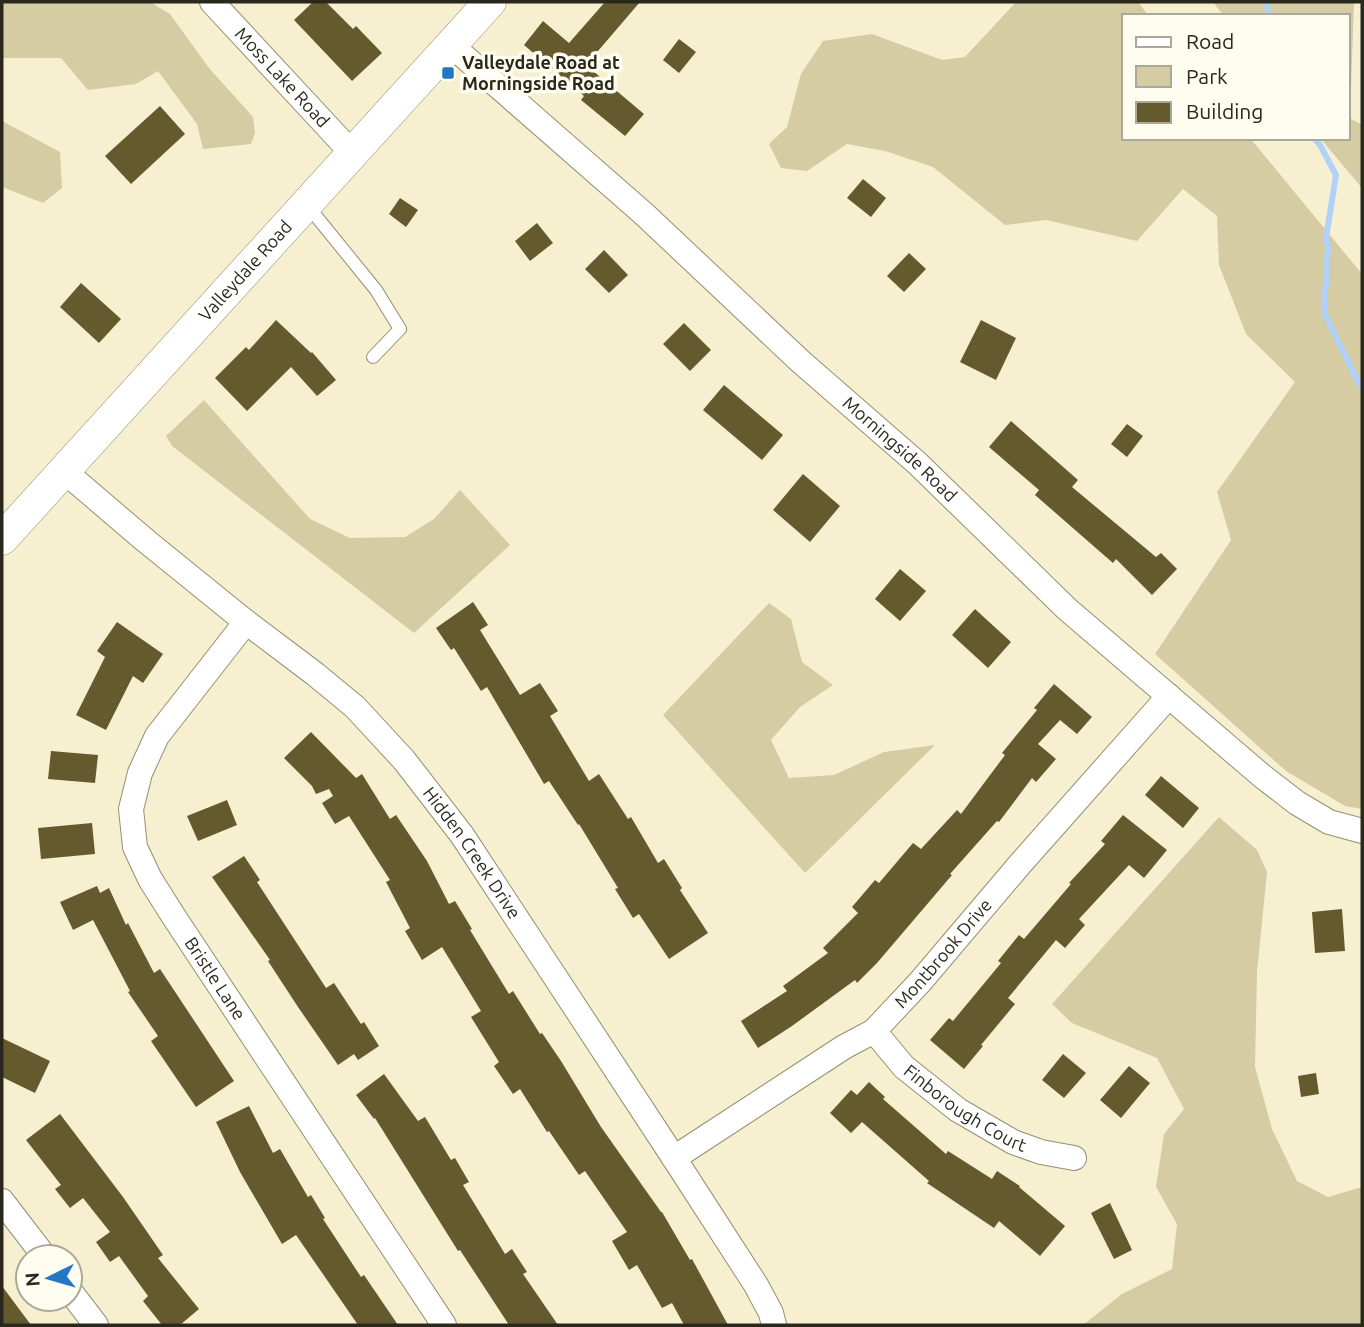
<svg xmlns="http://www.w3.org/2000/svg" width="1364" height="1327" viewBox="0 0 1364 1327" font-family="Ubuntu,sans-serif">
	<rect width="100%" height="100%" fill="#f6f0d0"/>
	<!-- green -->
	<path fill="#d5cca4" d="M2 2H150L170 14 209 68 253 117 255 133 251 144 203 149 197 124 158 71 136 84 88 90 61 58H2Z
		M1016 2H1138L1149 16H1124V138H1250L1362 274V809L1345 806 1286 771 1155 654 1231 540 1217 492 1295 382 1246 334 1219 265 1217 216 1183 189 1137 241 1046 220 1005 225 933 167 885 151 847 144 807 171 781 168 769 144 787 127 801 74 823 41 872 34 942 60 965 57Z
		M1213 2H1354L1350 118 1362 125V188L1320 138H1348V16H1224Z
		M2 121 60 152 62 188 43 203 2 187Z
		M204 400 310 519 350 538 405 537 434 519 460 490 510 545 414 633 172 446 166 436Z
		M769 603 791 619 802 662 833 685 800 707 771 740 789 778 834 775 884 752 935 745 805 873 663 715Z
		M1219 817 1257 850 1267 872 1257 972 1255 1067 1272 1129 1297 1181 1328 1197 1362 1187V1325H1083L1122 1294 1172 1269 1177 1224 1156 1187 1164 1134 1184 1109 1157 1058 1072 1023 1052 1004Z"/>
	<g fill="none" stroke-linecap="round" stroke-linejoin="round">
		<!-- stream -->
		<path stroke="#b0d2f8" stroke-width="6" d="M1267 2 1268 16
			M1314 138 1320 145 1336 175 1326 238 1328 246 1324 312 1353 372 1362 388"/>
	</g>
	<!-- building -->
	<path fill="#645a2e" d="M313 2H326L353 29 356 26 382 53 352 81 294 20Z
		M605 2H640L586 65 644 114 625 136 581 100 584 96 524 45 543 21 569 43Z
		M679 39 696 52 679 73 663 60Z
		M160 106 185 134 131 184 105 156Z
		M863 179 886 198 871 217 847 198Z
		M400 198 418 210 406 227 389 214Z
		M537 223 553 243 530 261 515 241Z
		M604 250 628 275 609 293 585 269Z
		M909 253 926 269 904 292 887 276Z
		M81 283 121 319 99 343 60 307Z
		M276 320 311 353 312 352 336 380 317 396 291 367 247 411 215 378 246 347 249 350Z
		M981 320 1016 338 996 380 960 362Z
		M684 323 711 350 690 371 663 344Z
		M724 385 783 435 762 460 703 410Z
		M1011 421 1078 480 1072 487 1156 557 1161 553 1177 569 1152 595 1116 559 1113 563 1035 495 1039 490 989 447Z
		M1127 424 1143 436 1127 457 1111 444Z
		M803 474 840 506 810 542 773 510Z
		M900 569 926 591 900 621 875 599Z
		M473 602 488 625 480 630 520 695 540 683 558 711 550 716 589 781 599 774 628 819 631 817 658 863 664 859 682 888 680 890 708 933 669 959 639 914 633 918 615 889 618 888 579 824 578 825 549 781 544 784 487 687 481 691 454 648 451 650 436 628Z
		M975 609 1011 642 988 668 952 635Z
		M117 622 163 654 143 683 133 676 106 730 76 715 105 657 97 651Z
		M1054 684 1092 717 1077 734 1060 720 1038 744 1056 759 1036 782 1032 778 999 822 997 821 950 874 952 875 929 902 877 963 857 983 855 980 792 1026 758 1048 741 1021 787 991 783 986 828 953 823 948 858 913 852 907 875 880 879 883 913 843 921 849 957 810 961 814 1005 755 1002 753 1037 710 1034 708Z
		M311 732 356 778 362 774 390 819 396 815 427 861 449 904 455 901 472 929 470 930 509 994 513 991 540 1034 542 1033 561 1061 601 1127 661 1212H662L690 1260 692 1259 728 1325H684L672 1303 662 1308 637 1265 629 1270 612 1241 627 1232 585 1171 579 1175 549 1131 547 1132 520 1089 513 1094 494 1066 499 1062 471 1017 481 1011 442 947 422 960 405 931 410 928 386 882 390 880 349 816 335 824 322 803 333 796 329 789 316 794 312 786 284 758Z
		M51 751 98 755 95 783 48 779Z
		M1161 776 1199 808 1183 828 1145 795Z
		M227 800 237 825 198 841 187 816Z
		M1123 815 1167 850 1144 878 1129 865 1079 919 1085 925 1065 948 1056 940 1008 998 1015 1004 981 1045 983 1046 964 1069 930 1040 949 1018 953 1021 1001 963 998 961 1019 935 1024 939 1071 884 1069 883 1105 844 1101 841Z
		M92 823 95 854 41 859 38 828Z
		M244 856 260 880 257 882 326 988 334 983 361 1024 364 1022 379 1046 358 1060 354 1054 338 1065 298 1007 268 961 270 960 212 877Z
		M97 886 100 893 109 888 126 925 128 923 154 973 160 969 234 1081 196 1107 151 1041 158 1036 128 992 130 991 93 920 73 930 60 902Z
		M1342 909 1345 951 1315 953 1312 912Z
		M2 1038 50 1061 35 1093 2 1077Z
		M1063 1054 1086 1073 1064 1098 1042 1080Z
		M1129 1066 1150 1083 1121 1118 1100 1100Z
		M1316 1073 1319 1094 1301 1097 1298 1076Z
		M384 1074 418 1121 425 1117 451 1160 455 1158 469 1182 463 1185 505 1254 512 1249 527 1272 523 1274 558 1325H509L460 1250 458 1251 375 1118 374 1119 356 1095Z
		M869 1082 885 1097 883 1099 946 1154 948 1151 992 1179 997 1171 1020 1186 1019 1187 1065 1226 1040 1256 999 1221 994 1228 927 1183 929 1181 862 1122 851 1133 830 1113 851 1090 857 1095Z
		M249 1106 273 1153 280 1149 308 1197 311 1195 325 1218 323 1219 361 1277 364 1275 398 1325H358L296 1235 282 1244 240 1172 216 1122Z
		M60 1114 123 1197 163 1255 158 1258 199 1309 180 1325H162L143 1301 148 1296 119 1256 110 1262 96 1242 110 1232 83 1198 70 1208 55 1189 61 1185 26 1140Z
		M1110 1203 1132 1250 1114 1259 1091 1213Z
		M2 1286 31 1325H2Z"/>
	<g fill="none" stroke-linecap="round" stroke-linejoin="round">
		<defs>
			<path id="service" d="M307 205 376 290 400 329 373 357"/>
			<g id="minor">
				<path id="s1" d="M212 2 353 154"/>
				<path id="s2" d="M451 45 644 214 800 361 917 463 1067 609 1262 776 1297 803 1329 822 1362 831"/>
				<path id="s3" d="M64 471 146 541 246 622 315 674 355 707 404 760 462 835 674 1158 756 1285 771 1313 774 1325"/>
				<path id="s4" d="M246 622 157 736 140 773 131 809 135 847 150 879 174 917 444 1325"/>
				<path id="s5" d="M874 1031 904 1067 958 1110 1013 1142 1041 1152 1074 1158"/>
				<path id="s6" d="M674 1158 844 1047 874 1031 920 982 1021 863 1169 696"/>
				<path d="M2 1201 45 1257"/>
				<path d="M70 1291 96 1325"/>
			</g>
			<g id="tertiary">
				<path id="s7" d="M2 539 490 2"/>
			</g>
		</defs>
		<!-- service casing -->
		<use href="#service" stroke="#948f71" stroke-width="14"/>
		<!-- minor casing -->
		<use href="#minor" stroke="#948f71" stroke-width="26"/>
		<!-- tertiary casing -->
		<use href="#tertiary" stroke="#948f71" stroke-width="33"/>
		<!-- service -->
		<use href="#service" stroke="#fff" stroke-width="12"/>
		<!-- minor -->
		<use href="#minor" stroke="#fff" stroke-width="24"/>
		<!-- tertiary -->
		<use href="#tertiary" stroke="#fff" stroke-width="32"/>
	</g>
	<!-- markers -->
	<rect fill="#2377c5" stroke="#fffcf0" stroke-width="2.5" x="441" y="66" width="14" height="14" rx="3.5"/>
	<g text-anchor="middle" stroke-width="7" stroke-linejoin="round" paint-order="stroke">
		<!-- poi labels -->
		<g font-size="18" font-weight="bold" fill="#2a281c" stroke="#fffcf0" text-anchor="start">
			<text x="462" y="69">Valleydale Road at<tspan x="462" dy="21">Morningside Road</tspan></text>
		</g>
		<!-- street labels -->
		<g font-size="18" fill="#2a281c" stroke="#fffcf0">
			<text dy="6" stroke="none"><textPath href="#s1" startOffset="103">Moss Lake Road</textPath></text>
			<text dy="6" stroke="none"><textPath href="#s7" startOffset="362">Valleydale Road</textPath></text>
			<text dy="6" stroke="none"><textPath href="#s2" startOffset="604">Morningside Road</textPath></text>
			<text dy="6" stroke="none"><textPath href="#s3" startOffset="562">Hidden Creek Drive</textPath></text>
			<text dy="6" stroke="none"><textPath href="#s6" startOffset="341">Montbrook Drive</textPath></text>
			<text dy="6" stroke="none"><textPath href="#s4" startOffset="415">Bristle Lane</textPath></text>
			<text dy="6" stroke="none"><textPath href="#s5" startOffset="121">Finborough Court</textPath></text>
		</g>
	</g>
	<!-- border -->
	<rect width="1364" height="1327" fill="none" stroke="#2a281c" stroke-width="7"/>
	<!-- legend -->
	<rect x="1122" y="14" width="228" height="126" fill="#fffcf0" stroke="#aaa79b" stroke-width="2"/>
	<rect x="1136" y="37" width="35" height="10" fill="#ffffff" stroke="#aaa79b" stroke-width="2"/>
	<text x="1186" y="49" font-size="21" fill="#2a281c">Road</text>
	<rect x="1136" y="66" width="35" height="21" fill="#d5cca4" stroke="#aaa79b" stroke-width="2"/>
	<text x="1186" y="84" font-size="21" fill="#2a281c">Park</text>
	<rect x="1136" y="102" width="35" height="21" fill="#645a2e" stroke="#aaa79b" stroke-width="2"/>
	<text x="1186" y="119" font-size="21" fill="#2a281c">Building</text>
	<!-- north arrow -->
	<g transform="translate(49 1278) rotate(265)"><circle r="33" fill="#fffcf0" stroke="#aaa79b" stroke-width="2"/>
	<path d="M0-5L12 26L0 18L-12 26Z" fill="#2377c5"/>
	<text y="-10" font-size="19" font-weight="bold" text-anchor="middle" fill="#2a281c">N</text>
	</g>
</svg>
